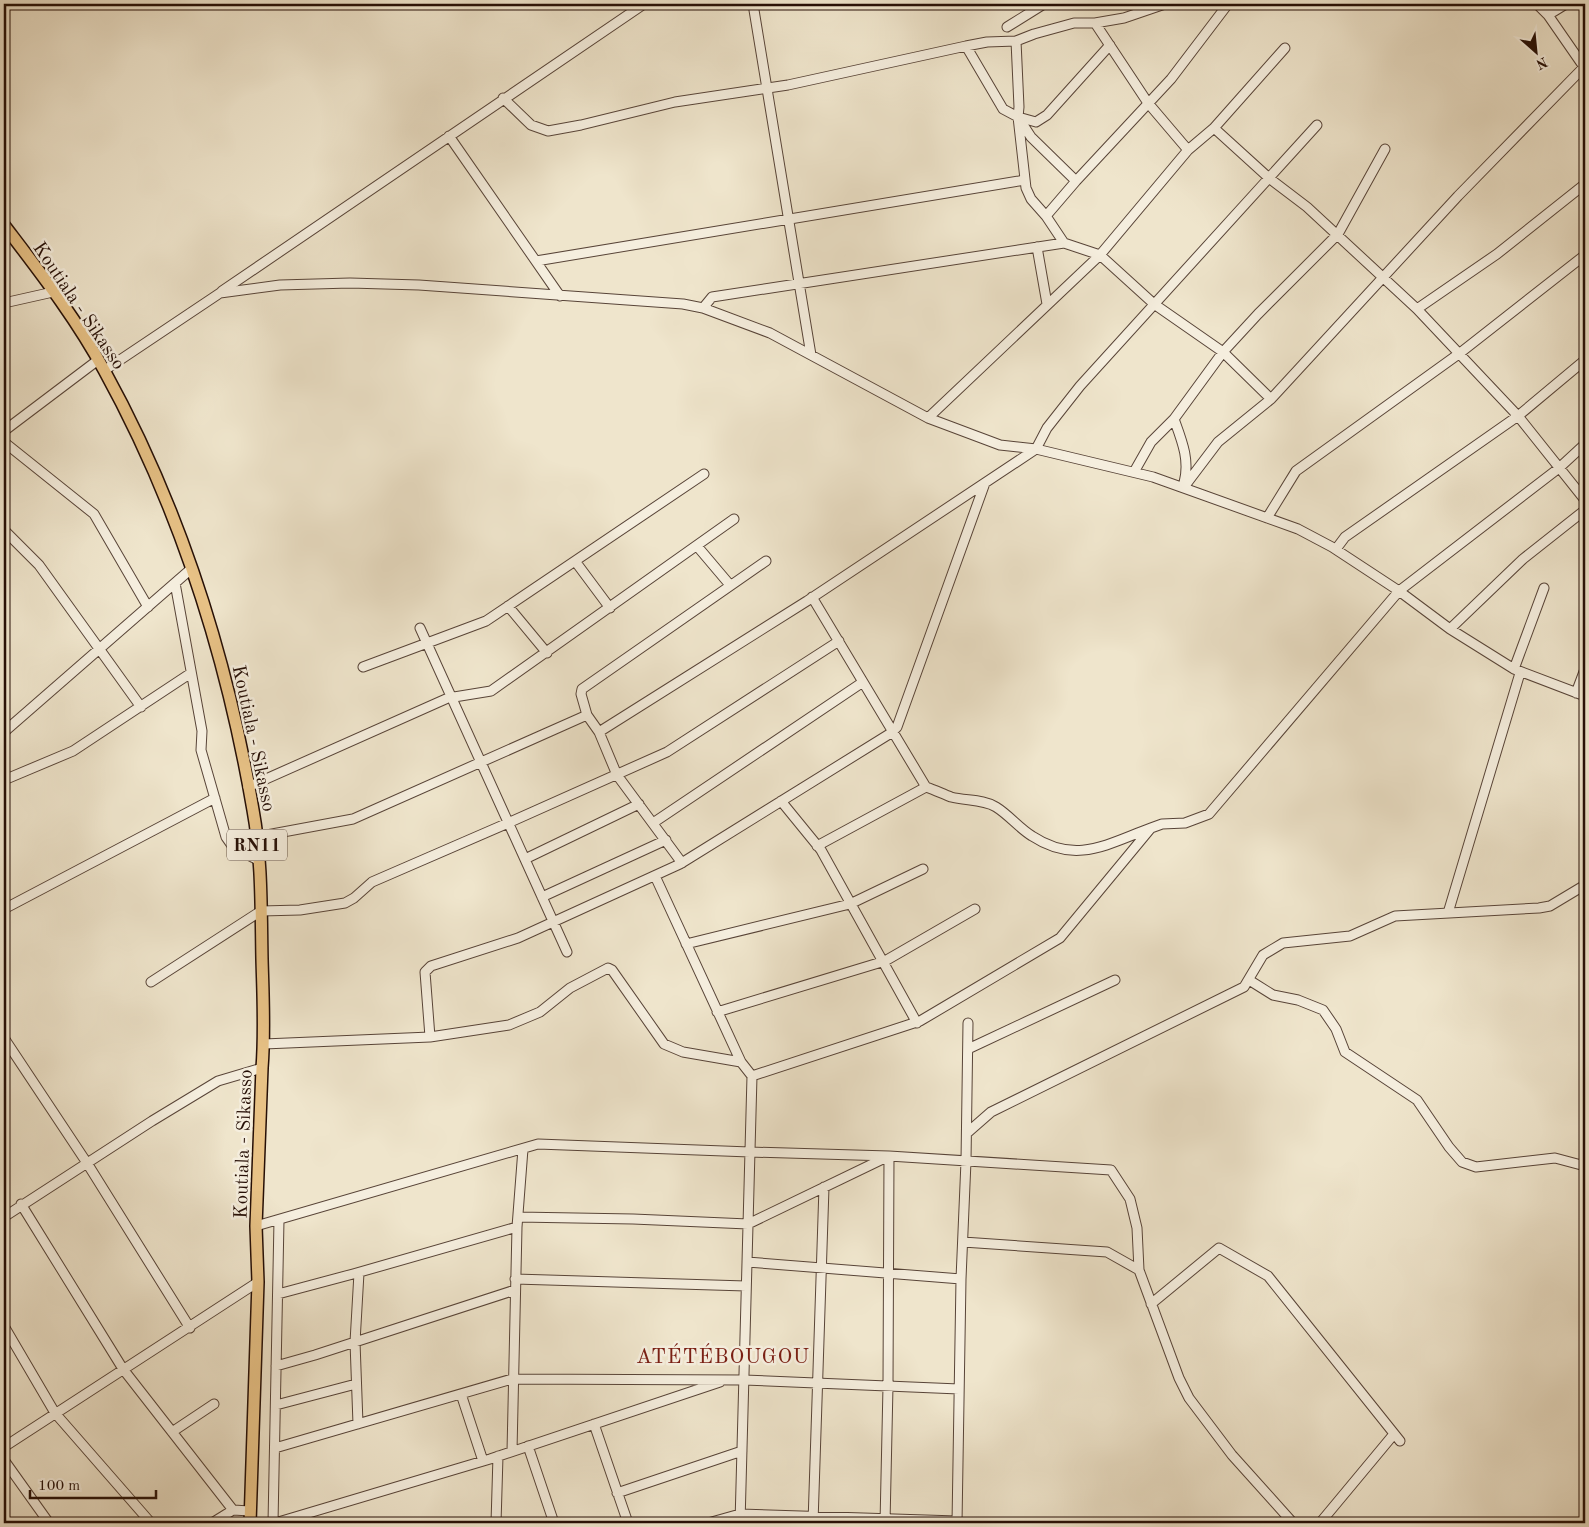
<svg xmlns="http://www.w3.org/2000/svg" width="1589" height="1527" viewBox="0 0 1589 1527" font-family="'Old Standard TT',serif">
	<rect width="100%" height="100%" fill="#efe5cc"/>
	<filter id="stains"><feTurbulence type="fractalNoise" baseFrequency=".004" numOctaves="4"/><feColorMatrix values="0 0 0 0 .2 0 0 0 0 .09 0 0 0 0 .02 0 0 0 .5 -.17"/></filter>
	<radialGradient id="worn" r=".72"><stop offset=".6" stop-color="#630" stop-opacity="0"/><stop offset="1" stop-color="#630" stop-opacity=".3"/></radialGradient>
	<g fill="none" stroke-linecap="round" stroke-linejoin="round">
		<defs>
			<path id="minor" d="M753 4 811 355
				M1548 15 1566 4
				M1095 23 1148 103 1188 150
				M1007 27 1044 4
				M1016 41 1019 107 1018 117 1026 188 1031 199 1046 216 1064 243 1100 255 1154 304 1223 352 1271 399
				M966 46 1003 109 1018 117 1031 137 1076 181
				M503 98 531 125 548 131 581 125 675 102 788 85 966 46 987 42 1016 41 1034 34 1074 23H1095L1124 18 1165 4
				M1018 117 1036 122 1047 115 1110 45
				M1214 128 1269 178 1307 207 1417 309 1518 416 1585 500
				M449 136 560 296
				M1046 216 1076 181 1171 79 1228 4
				M1037 247 1047 304
				M536 261 1025 180
				M222 291 644 4
				M4 303 53 292
				M703 308 712 297 1064 243
				M1417 309 1497 254 1585 184
				M105 370 220 293 280 285 350 283 419 285 683 304 703 308 770 333 928 418 1000 445 1036 449 1153 477 1298 529 1332 547 1399 591 1450 629 1514 669 1585 696
				M928 418 1100 255 1188 150 1214 128 1285 48
				M1174 419C1182 441 1190 460 1184 483
				M4 431 98 360
				M4 442 94 514 148 607
				M1134 472 1151 442 1174 419 1223 352 1258 314 1338 234 1385 149
				M1184 487 1218 442 1271 399 1458 196 1584 67 1548 15 1537 4
				M1267 518 1296 471 1460 353 1585 255
				M4 530 39 565 141 707
				M697 546 730 585
				M1336 549 1345 537 1518 416 1585 360
				M575 561 610 608
				M175 583 202 731 201 750 226 837 233 847 258 860
				M812 597 926 787C935 790 943 794 951 797 966 801 983 799 996 807 1009 815 1019 828 1032 836 1076 865 1107 844 1151 828
				M508 606 547 653
				M420 628 567 952
				M1450 629 1523 559 1585 510
				M363 667 486 621 704 474
				M1514 669 1544 588
				M1576 693 1585 669
				M4 732 191 569
				M599 732 807 601 1036 449 1047 428 1080 386 1317 125
				M4 780 73 751 191 673
				M248 787 448 698 491 691 734 519
				M781 801 821 850 917 1023
				M653 823 863 682
				M256 837 353 819 587 715
				M817 846 926 787
				M525 859 639 804
				M682 863 617 775 599 732 587 715 581 694 582 689 766 561
				M655 876 741 1062 752 1076
				M542 897 666 840
				M4 909 215 798
				M1448 913 1520 673
				M686 944 850 904 923 869
				M1249 980 1273 995 1298 1000 1323 1010 1336 1029 1345 1052 1417 1100 1449 1147 1462 1162 1476 1167 1555 1158 1585 1166
				M151 982 261 911 300 910 345 903 354 898 372 882 508 823 667 752 839 641
				M717 1012 885 961 975 909
				M430 1037 425 972 431 966 518 938 680 864 891 733 897 727 985 483
				M4 1038 87 1163 190 1328
				M264 1044 430 1037 509 1025 540 1012 570 988 608 968 612 970 664 1044 683 1052 741 1062
				M968 1049 1115 980
				M967 1133 991 1112 1244 987 1263 955 1283 943 1350 936 1395 916 1539 908 1550 906 1585 885
				M21 1204 123 1369 233 1510 250 1511
				M4 1217 152 1121 218 1081 262 1068
				M518 1217 633 1219 748 1224 889 1156 888 1386 885 1523
				M256 1226 538 1144 750 1152 889 1156 1111 1170 1130 1199 1137 1228 1139 1270 1179 1378 1189 1398 1232 1455 1293 1523
				M963 1242 1107 1252 1139 1270
				M747 1262 961 1279
				M515 1279 746 1286
				M278 1294 353 1274 517 1227
				M1151 1304 1219 1248 1268 1276 1400 1441
				M4 1326 55 1413 151 1523
				M276 1366 315 1355 515 1290
				M461 1394 483 1461
				M276 1405 356 1384
				M358 1424 355 1342 359 1273
				M594 1424 628 1523
				M172 1432 214 1404
				M528 1446 554 1523
				M4 1447 258 1282
				M275 1448 512 1379 744 1380 959 1389
				M512 1451 517 1227 523 1149
				M4 1460 49 1523
				M617 1493 742 1451
				M212 1523 233 1510
				M273 1523 279 1220
				M275 1523 490 1459 720 1382
				M496 1523 498 1456
				M708 1523 740 1514 957 1521
				M740 1523 752 1076 920 1021 1060 938 1151 828 1162 824 1185 823 1209 814 1399 591 1559 468 1585 444
				M813 1523 824 1187
				M957 1523 961 1279 966 1161 968 1023
				M1320 1523 1394 1434"/>
			<path id="major" d="M4 225C39 271 76 318 104 370 179 506 227 658 253 810 262 859 261 910 262 959 263 996 265 1032 262 1068L256 1226 258 1282 250 1523"/>
		</defs>
		<!-- minor casing -->
		<use href="#minor" stroke="#584438" stroke-width="11"/>
		<!-- major casing -->
		<use href="#major" stroke="#260f06" stroke-width="14"/>
		<!-- minor -->
		<use href="#minor" stroke="#f5eede" stroke-width="9"/>
		<!-- major -->
		<use href="#major" stroke="#e8c286" stroke-width="11"/>
	</g>
	<g text-anchor="middle" stroke-width="5" stroke-linejoin="round" paint-order="stroke">
		<!-- shield labels -->
		<rect fill="#f5eede" stroke="#645247" stroke-width="1" x="227" y="829.5" width="60" height="31" rx="4"/>
		<g font-size="18" font-weight="bold" fill="#260f06">
			<text x="257" y="851">RN11</text>
		</g>
		<!-- street labels -->
		<g font-size="19" fill="#260f06" stroke="#f5eede">
			<text transform="translate(80 305) rotate(56)" y="7">Koutiala - Sikasso</text>
			<text transform="translate(255 738) rotate(78)" y="7">Koutiala - Sikasso</text>
			<text transform="translate(242 1144) rotate(-88)" y="7">Koutiala - Sikasso</text>
		</g>
		<!-- quarter labels -->
		<g font-size="21" letter-spacing="1" fill="#7a1f14" stroke="#f5eede">
			<text x="723" y="1363">ATÉTÉBOUGOU</text>
		</g>
	</g>
	<!-- margin -->
	<rect width="1589" height="1527" fill="none" stroke="#efe5cc" stroke-width="20"/>
	<rect x="5" y="5" width="1579" height="1517" fill="none" stroke="#260f06" stroke-width="2.5"/>
	<rect x="10" y="10" width="1569" height="1507" fill="none" stroke="#260f06"/>
	<!-- north arrow -->
	<g transform="translate(1536 52) rotate(153)" stroke="#f5eede" stroke-width="4" paint-order="stroke">
	<path d="M0-4L9 19L0 12L-9 19Z" fill="#260f06"/>
	<text y="-8" font-size="14" font-weight="bold" text-anchor="middle" fill="#260f06">N</text>
	</g>
	<!-- scale -->
	<path d="M30 1490v8h126v-8" fill="none" stroke="#260f06" stroke-width="2.5"/>
	<text x="38" y="1490" font-size="15" fill="#260f06" stroke="#f5eede" stroke-width="4" paint-order="stroke">100 m</text>
	<rect width="100%" height="100%" filter="url(#stains)"/>
	<rect width="100%" height="100%" fill="url(#worn)"/>
</svg>
